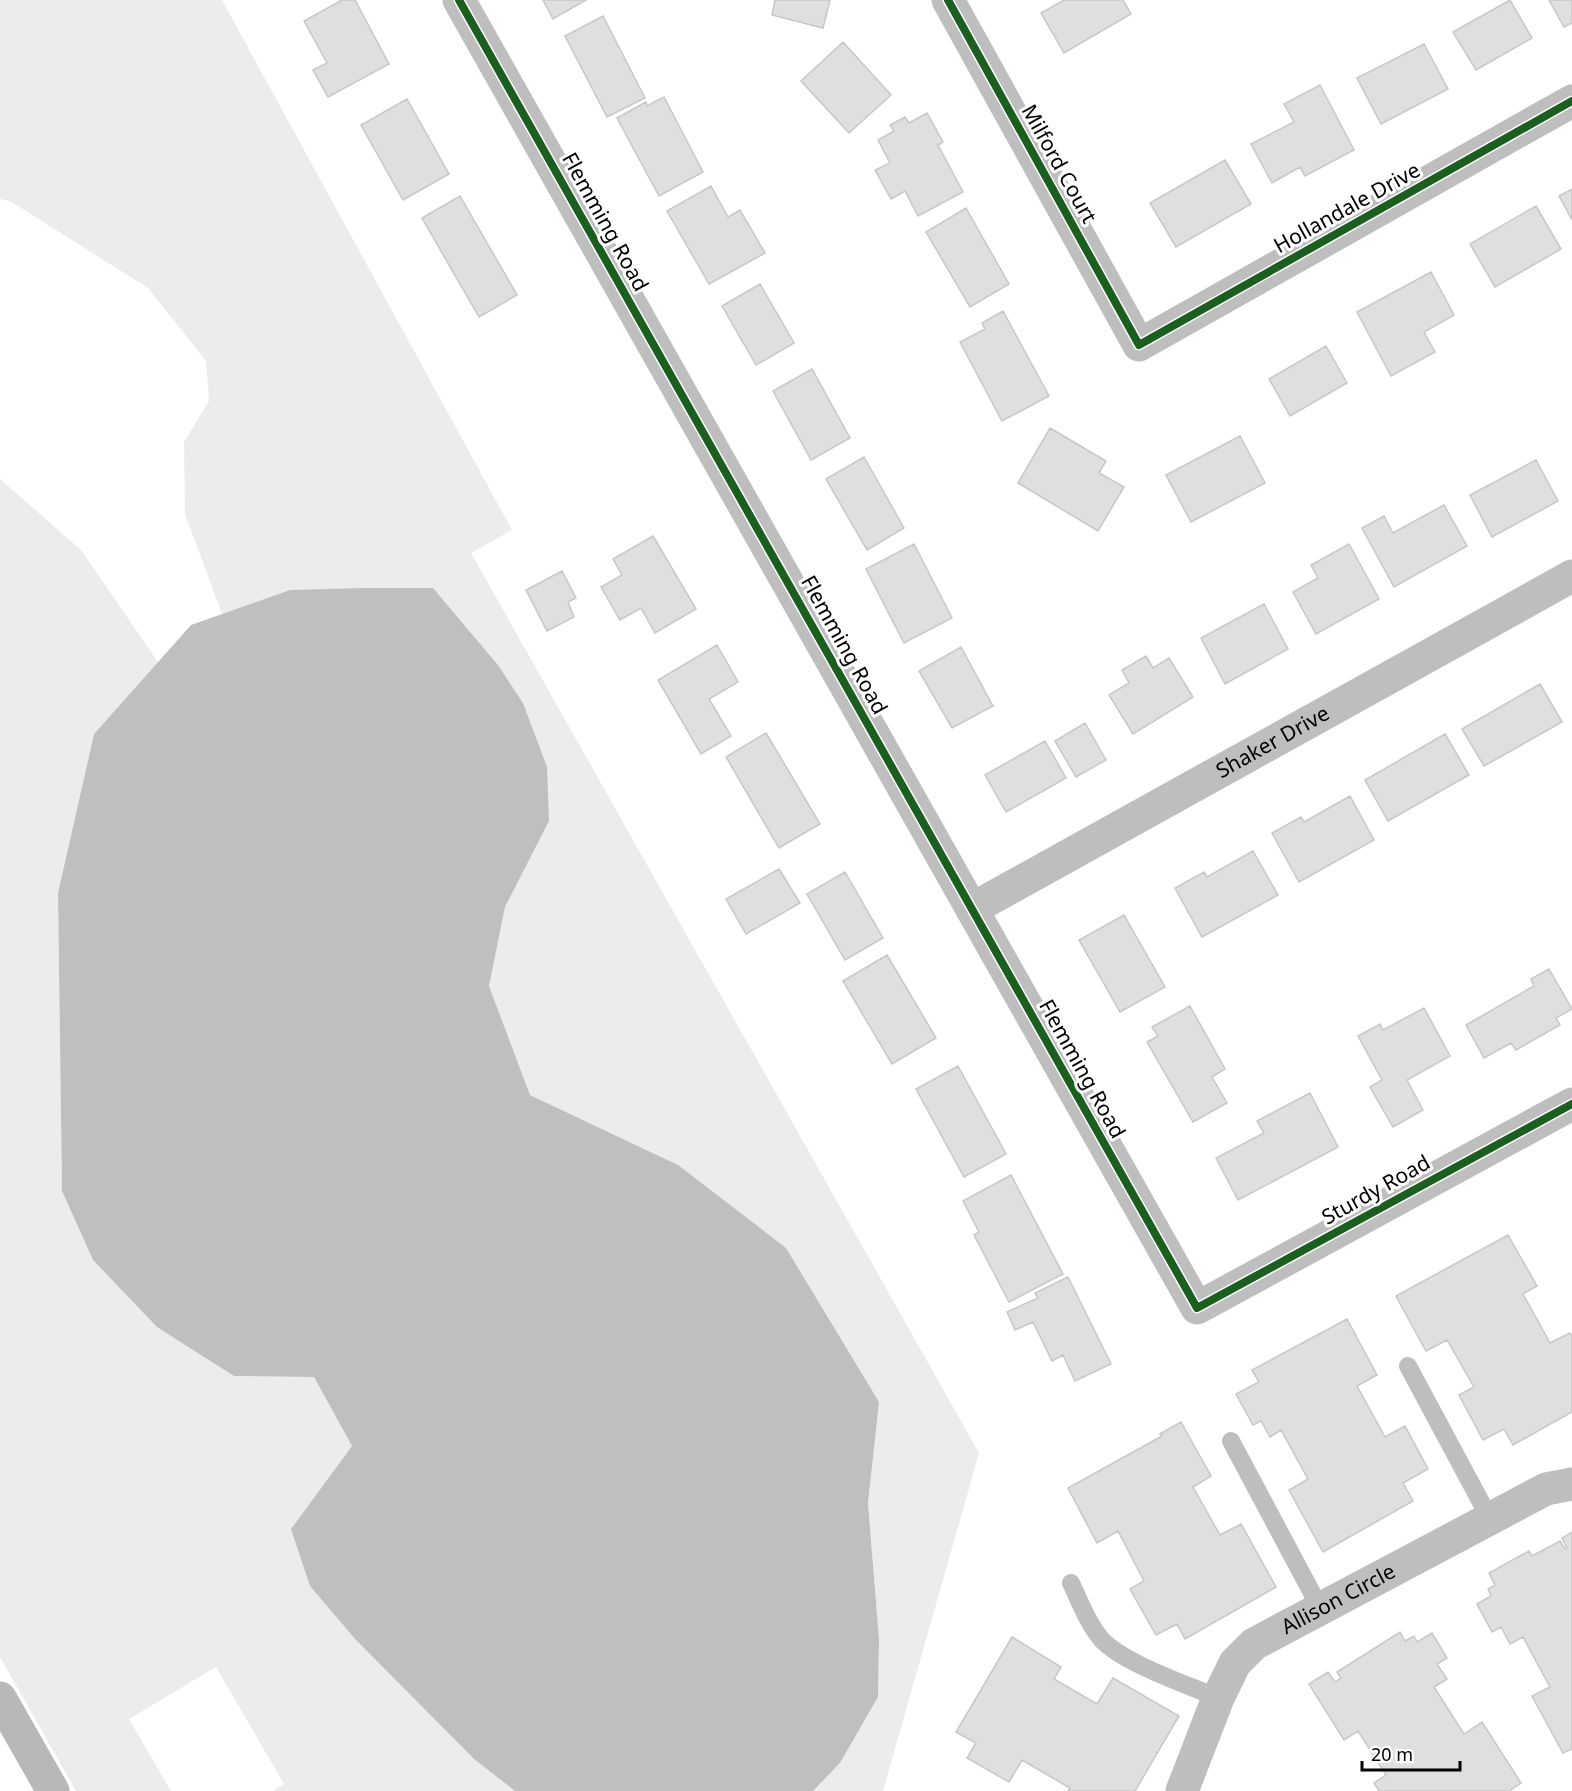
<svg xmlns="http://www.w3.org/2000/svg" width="1572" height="1791" viewBox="0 0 1572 1791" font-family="'Noto Sans',sans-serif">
	<rect width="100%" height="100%" fill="#fff"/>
	<!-- green -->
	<path fill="#ececec" d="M0 0H222L512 530 471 553 979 1453 883 1791H813L840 1763 878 1697 879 1639 868 1503 879 1402 678 1165 530 1095 489 986 505 907 549 821 523 703 498 665 433 588 290 590 222 614 185 514 184 442 209 401 206 361 148 288 10 201 0 199Z
		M0 479 81 550 158 662 94 734 58 893 62 1191 93 1260 234 1376 314 1377 352 1446 291 1529 356 1640 474 1759 515 1791H273L284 1784 216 1667 129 1719 171 1791H76L0 1657Z"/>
	<!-- water -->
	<path fill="#bfbfbf" d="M363 588H433L498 665 523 703 547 767 549 821 505 907 489 986 530 1095 678 1165 786 1248 879 1402 868 1503 879 1639 878 1697 840 1763 813 1791H515L474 1759 356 1640 310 1586 291 1529 352 1446 314 1377 234 1376 157 1327 93 1260 62 1191 58 893 94 734 191 625 290 590Z"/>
	<!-- building -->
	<path fill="#dfdfdf" stroke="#c7c7c7" stroke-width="1.5" d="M342 0H355L389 64 328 97 313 70 327 63 304 21Z
		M543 0H586L553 19Z
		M775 0H830L823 28 772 15Z
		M1064 0H1123L1131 14 1064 53 1041 13Z
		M1510 0 1532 38 1476 70 1453 32Z
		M1549 0H1572V23L1564 27Z
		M603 16 645 98 607 117 565 36Z
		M843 42 891 95 849 133 801 81Z
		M1424 44 1448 89 1381 124 1357 78Z
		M1320 85 1354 150 1305 176 1300 167 1272 183 1251 144 1294 122 1284 104Z
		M664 97 703 172 659 196 617 118 646 102 647 106Z
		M407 99 449 174 403 200 361 125Z
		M927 113 943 142 938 145 963 192 918 216 905 191 891 199 875 170 890 163 878 140 894 131 890 125 905 117 909 123Z
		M1225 160 1251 204 1176 247 1150 203Z
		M711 186 728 217 740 210 765 253 709 284 667 211Z
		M1572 189V220L1559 196Z
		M460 196 517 295 479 317 422 218Z
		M1536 206 1561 249 1495 287 1470 244Z
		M966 208 1009 284 970 307 926 232Z
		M1431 272 1454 315 1424 332 1435 352 1391 376 1357 312Z
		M760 284 794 343 756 365 722 306Z
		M1003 311 1049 396 1002 421 960 342 985 329 982 323Z
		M1326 346 1347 383 1290 416 1269 379Z
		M812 369 850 438 811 460 773 391Z
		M1050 428 1106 461 1099 473 1124 487 1098 531 1018 483Z
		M1240 436 1265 483 1191 522 1166 475Z
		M864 457 904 528 867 550 826 479Z
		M1536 460 1558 501 1492 537 1470 495Z
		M1444 505 1467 546 1394 587 1362 528 1384 516 1393 533Z
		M653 536 696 609 655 633 641 608 620 620 601 587 622 575 613 559Z
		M914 544 952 618 904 643 866 569Z
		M1349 544 1379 599 1316 634 1293 592 1318 578 1311 565Z
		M562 571 576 598 568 602 574 617 547 631 526 590Z
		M1264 604 1288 649 1225 684 1201 638Z
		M717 645 738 682 709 699 731 736 701 754 658 680Z
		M961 647 993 706 952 728 919 671Z
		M1146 656 1153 668 1169 658 1193 697 1133 734 1109 695 1129 683 1122 670Z
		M1540 684 1562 722 1484 766 1462 729Z
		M1085 723 1106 760 1076 777 1055 741Z
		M766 733 820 824 779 848 726 757Z
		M1445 734 1469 775 1388 821 1365 780Z
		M1045 741 1066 778 1006 812 985 775Z
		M1350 796 1374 840 1299 882 1272 833 1301 817 1304 822Z
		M1253 851 1278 895 1202 937 1175 888 1204 872 1207 877Z
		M779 869 800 903 746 934 726 899Z
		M845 872 883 938 845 960 807 894Z
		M1124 915 1165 987 1120 1012 1079 940Z
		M887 955 936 1038 892 1064 843 981Z
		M1549 969 1572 1009 1556 1018 1560 1025 1516 1050 1511 1043 1484 1058 1466 1025 1534 986 1531 979Z
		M1190 1006 1225 1069 1212 1077 1227 1103 1193 1122 1147 1042 1158 1036 1152 1027Z
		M1424 1008 1450 1056 1407 1080 1423 1110 1393 1127 1370 1087 1382 1080 1358 1036 1380 1024 1383 1030Z
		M958 1066 1006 1154 964 1177 916 1089Z
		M1310 1093 1338 1147 1238 1200 1216 1158 1264 1133 1257 1121Z
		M1011 1175 1063 1274 1009 1302 974 1235 979 1232 963 1201Z
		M1508 1235 1537 1286 1523 1294 1550 1343 1570 1333 1572 1336V1412L1513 1445 1504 1429 1483 1440 1459 1395 1474 1387 1447 1340 1426 1351 1396 1296Z
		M1068 1277 1111 1364 1075 1381 1063 1355 1052 1361 1033 1322 1015 1330 1007 1312 1038 1298 1035 1293Z
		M1347 1319 1377 1375 1357 1386 1385 1437 1405 1426 1428 1469 1403 1483 1413 1501 1323 1552 1289 1490 1308 1479 1281 1430 1270 1437 1261 1421 1253 1425 1236 1394 1259 1382 1252 1370Z
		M1181 1422 1211 1476 1193 1487 1220 1535 1241 1524 1276 1587 1185 1639 1177 1624 1156 1635 1130 1589 1144 1581 1118 1531 1097 1543 1068 1488 1162 1436 1160 1434Z
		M1572 1532V1749L1563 1753 1532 1696 1550 1687 1523 1637 1510 1644 1501 1627 1492 1632 1477 1604 1491 1596 1488 1589 1495 1585 1489 1573 1529 1551 1532 1556 1560 1541 1565 1549 1567 1548 1562 1538Z
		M1400 1632 1405 1641 1414 1636 1417 1642 1432 1633 1447 1658 1437 1664 1447 1679 1434 1687 1464 1734 1482 1722 1521 1783 1509 1791H1379L1374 1783 1386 1775 1358 1731 1344 1740 1309 1684 1328 1672 1335 1682 1341 1678 1337 1672Z
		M1012 1637 1061 1667 1054 1679 1097 1704 1113 1678 1179 1716 1135 1791H1068L1070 1788 1022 1760 1009 1782 967 1758 976 1743 956 1732Z"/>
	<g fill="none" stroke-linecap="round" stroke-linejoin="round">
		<!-- service -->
		<path stroke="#bebebe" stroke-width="18" d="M1408 1366 1490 1519
			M1231 1441 1320 1608
			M1071 1583C1080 1602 1088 1624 1102 1640 1125 1664 1186 1684 1218 1698"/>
		<!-- minor -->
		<g stroke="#bebebe" stroke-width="33">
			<path d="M459 0 1197 1308 1572 1104"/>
			<path d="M948 0 1139 345 1572 101"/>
			<path id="s1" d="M972 909 1572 576"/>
			<path id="s2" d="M1182 1791 1218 1698 1235 1663 1254 1644 1546 1489 1572 1484"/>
		</g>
		<!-- secondary -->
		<path stroke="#b8b8b8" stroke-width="33" d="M0 1698 53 1791"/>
		<defs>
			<path id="cycleway" d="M459 0 1197 1308 1572 1104
				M948 0 1139 345 1572 101"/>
		</defs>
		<!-- cycleway casing -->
		<use href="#cycleway" stroke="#fff" stroke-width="11"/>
		<!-- cycleway -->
		<use href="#cycleway" stroke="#1b5e20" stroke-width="8"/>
	</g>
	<g text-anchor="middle" stroke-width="6" stroke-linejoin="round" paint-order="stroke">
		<!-- street labels -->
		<g font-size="21" fill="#000" stroke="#fff">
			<text transform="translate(1059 164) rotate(61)" y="7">Milford Court</text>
			<text transform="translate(1347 208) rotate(-29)" y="7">Hollandale Drive</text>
			<text transform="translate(605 222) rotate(61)" y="7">Flemming Road</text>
			<text transform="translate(844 645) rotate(61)" y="7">Flemming Road</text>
			<text dy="7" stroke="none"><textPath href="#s1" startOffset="344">Shaker Drive</textPath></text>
			<text transform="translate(1082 1069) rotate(61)" y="7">Flemming Road</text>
			<text transform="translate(1376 1190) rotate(-29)" y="7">Sturdy Road</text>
			<text dy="7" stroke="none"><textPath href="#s2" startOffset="261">Allison Circle</textPath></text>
		</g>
	</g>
	<!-- scale -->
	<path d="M1362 1761v9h98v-9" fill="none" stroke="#000000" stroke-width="3"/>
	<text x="1371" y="1761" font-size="18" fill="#000000" stroke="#ffffff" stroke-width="4.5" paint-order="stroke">20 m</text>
</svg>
